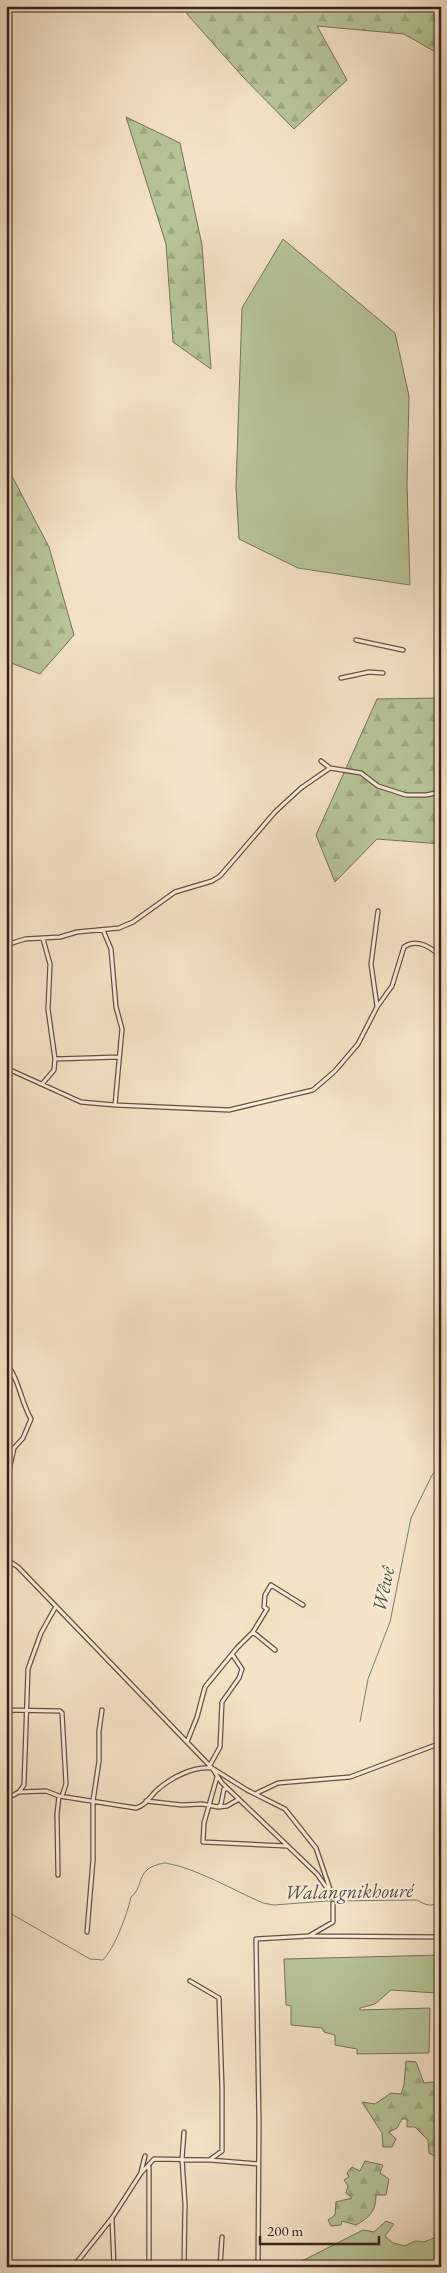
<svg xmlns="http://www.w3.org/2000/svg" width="447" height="2273" viewBox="0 0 447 2273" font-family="'EB Garamond',serif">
	<defs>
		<pattern id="forest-firs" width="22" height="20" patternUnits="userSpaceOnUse" patternTransform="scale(1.25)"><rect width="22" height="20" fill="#b7c598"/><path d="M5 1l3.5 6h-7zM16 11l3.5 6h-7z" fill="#9ea982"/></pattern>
	</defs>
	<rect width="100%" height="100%" fill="#f4e3c6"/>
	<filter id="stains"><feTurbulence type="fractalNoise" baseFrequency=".004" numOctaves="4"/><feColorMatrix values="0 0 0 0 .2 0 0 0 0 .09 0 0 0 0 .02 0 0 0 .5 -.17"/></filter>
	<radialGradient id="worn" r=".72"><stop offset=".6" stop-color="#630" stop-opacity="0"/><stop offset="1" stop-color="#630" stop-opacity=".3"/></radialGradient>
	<!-- green -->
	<path fill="#b7c598" stroke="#777258" d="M283 239 395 333 409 396 407 484 410 585 298 568 239 539 236 487 242 308Z
		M441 1955V2054L438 2053 436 1993 391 1990 375 2004 360 2008V2010L430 2008 429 2053 357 2054V2049L335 2045V2035L324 2032 322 2028 291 2025V2006L286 2005 284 1959Z
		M386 2221 394 2224 385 2236 393 2243 405 2246 415 2241 424 2242 441 2235V2267H290L363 2230 374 2232Z"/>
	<!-- forest -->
	<path fill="url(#forest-firs)" stroke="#777258" d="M187 6H441V55L404 34 317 26 347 80 294 129 242 76 187 14Z
		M126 117 180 143 202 245 211 369 173 342 166 244Z
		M12 476 49 547 74 635 40 674 6 661V479Z
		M441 698V844L377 839 335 882 316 835 377 699Z
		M406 2061 416 2062 424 2083 433 2082 441 2090V2159L429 2153 428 2140 415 2127H407V2119H402L397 2128 389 2132 396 2139 392 2147H383L382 2133 362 2102 375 2104 391 2093 401 2094 404 2085Z
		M365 2161 383 2165 380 2173 389 2179 386 2195H376C376 2211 370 2217 356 2225L342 2221 341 2225 331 2226 328 2220 335 2215 336 2202 352 2198 346 2193 348 2186 344 2180 349 2177 347 2173 352 2167 360 2171Z"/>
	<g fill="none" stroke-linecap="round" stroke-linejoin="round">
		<!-- stream -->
		<path stroke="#747f75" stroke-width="1" d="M360 1722 368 1679 390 1622 411 1518 432 1475 441 1465
			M6 1911 90 1959 103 1960C115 1947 127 1915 131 1897 141 1890 138 1877 148 1869 152 1866 161 1863 166 1863 198 1869 233 1890 263 1903L274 1905 327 1901 417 1900C426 1905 431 1908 441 1901"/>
		<defs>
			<path id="minor" d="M438 616 441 618
				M356 640 403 650
				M341 678 369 672 383 673
				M321 761 330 768
				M103 930 111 949 116 1007 122 1029 115 1105
				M6 945 25 939 60 937 77 932 119 928 133 922 175 892 212 881 220 876 275 812 301 788 330 768 361 773 378 786 406 795H426L441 792
				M377 1006 371 964 378 911
				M55 1059 119 1057
				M6 1068 81 1102 115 1105 229 1110 313 1090 335 1071 358 1044 377 1007 392 986 404 947C417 938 430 947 441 956
				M43 1083 54 1070 55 1059 48 1009 50 964 43 939
				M6 1368 9 1367C20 1383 21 1402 31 1419L23 1438 14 1448 6 1484
				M6 1559 18 1567 212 1768 247 1790 285 1809 316 1848 333 1898
				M253 1632 275 1650
				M6 1710 60 1711 62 1713 66 1784 62 1796
				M187 1742 197 1717 205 1687 237 1648 253 1632 267 1609 264 1607 265 1595 271 1585 303 1605
				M210 1765 220 1747 222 1702 239 1678 242 1669 232 1654
				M217 1777 204 1823 203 1842 287 1846
				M19 1792 46 1791 59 1796 136 1808C146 1805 149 1798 156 1791 170 1778 193 1766 212 1768L222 1783 317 1874 329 1891
				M257 1793 278 1783 350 1777 441 1743
				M6 1799 19 1792 24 1785 28 1669 41 1633 55 1608
				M146 1801 182 1805 202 1804 218 1807 227 1806 239 1799
				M218 1807 221 1804 224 1789H227
				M58 1875 57 1814 59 1796
				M87 1932 93 1860V1801L99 1761V1731L102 1710
				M311 1936 441 1937
				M190 1981 219 1998 222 2088V2151L211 2159
				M149 2167V2267
				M141 2172 145 2156
				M112 2218 114 2267
				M73 2267 112 2218 141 2173 154 2159 210 2160 259 2164
				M184 2267 185 2204 182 2159 184 2132
				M220 2267 222 2237
				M258 2267 259 2124 256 1939 309 1936 333 1922V1903"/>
		</defs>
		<!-- minor casing -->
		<use href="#minor" stroke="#665143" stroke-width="5.5"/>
		<!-- minor -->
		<use href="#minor" stroke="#f8edda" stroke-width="3"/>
	</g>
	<g text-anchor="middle" stroke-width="4" stroke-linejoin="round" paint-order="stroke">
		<!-- water labels -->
		<g font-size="20" font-style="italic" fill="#554f46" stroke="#f8edda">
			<text transform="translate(383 1589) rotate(-79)" y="7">Wêwê</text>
			<text transform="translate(349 1891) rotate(-1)" y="7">Walangnikhouré</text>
		</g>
	</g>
	<!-- margin -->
	<rect width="447" height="2273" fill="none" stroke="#f4e3c6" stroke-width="25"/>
	<rect x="8" y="8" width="432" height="2258" fill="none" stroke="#372017" stroke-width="2.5"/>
	<rect x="12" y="12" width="422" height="2248" fill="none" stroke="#372017"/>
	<!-- scale -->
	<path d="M260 2236v8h119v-8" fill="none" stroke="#372017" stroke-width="2.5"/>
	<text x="267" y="2236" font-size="15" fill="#372017" stroke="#f8edda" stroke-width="4" paint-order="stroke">200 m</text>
	<rect width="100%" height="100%" filter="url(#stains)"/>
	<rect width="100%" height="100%" fill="url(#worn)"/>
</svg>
